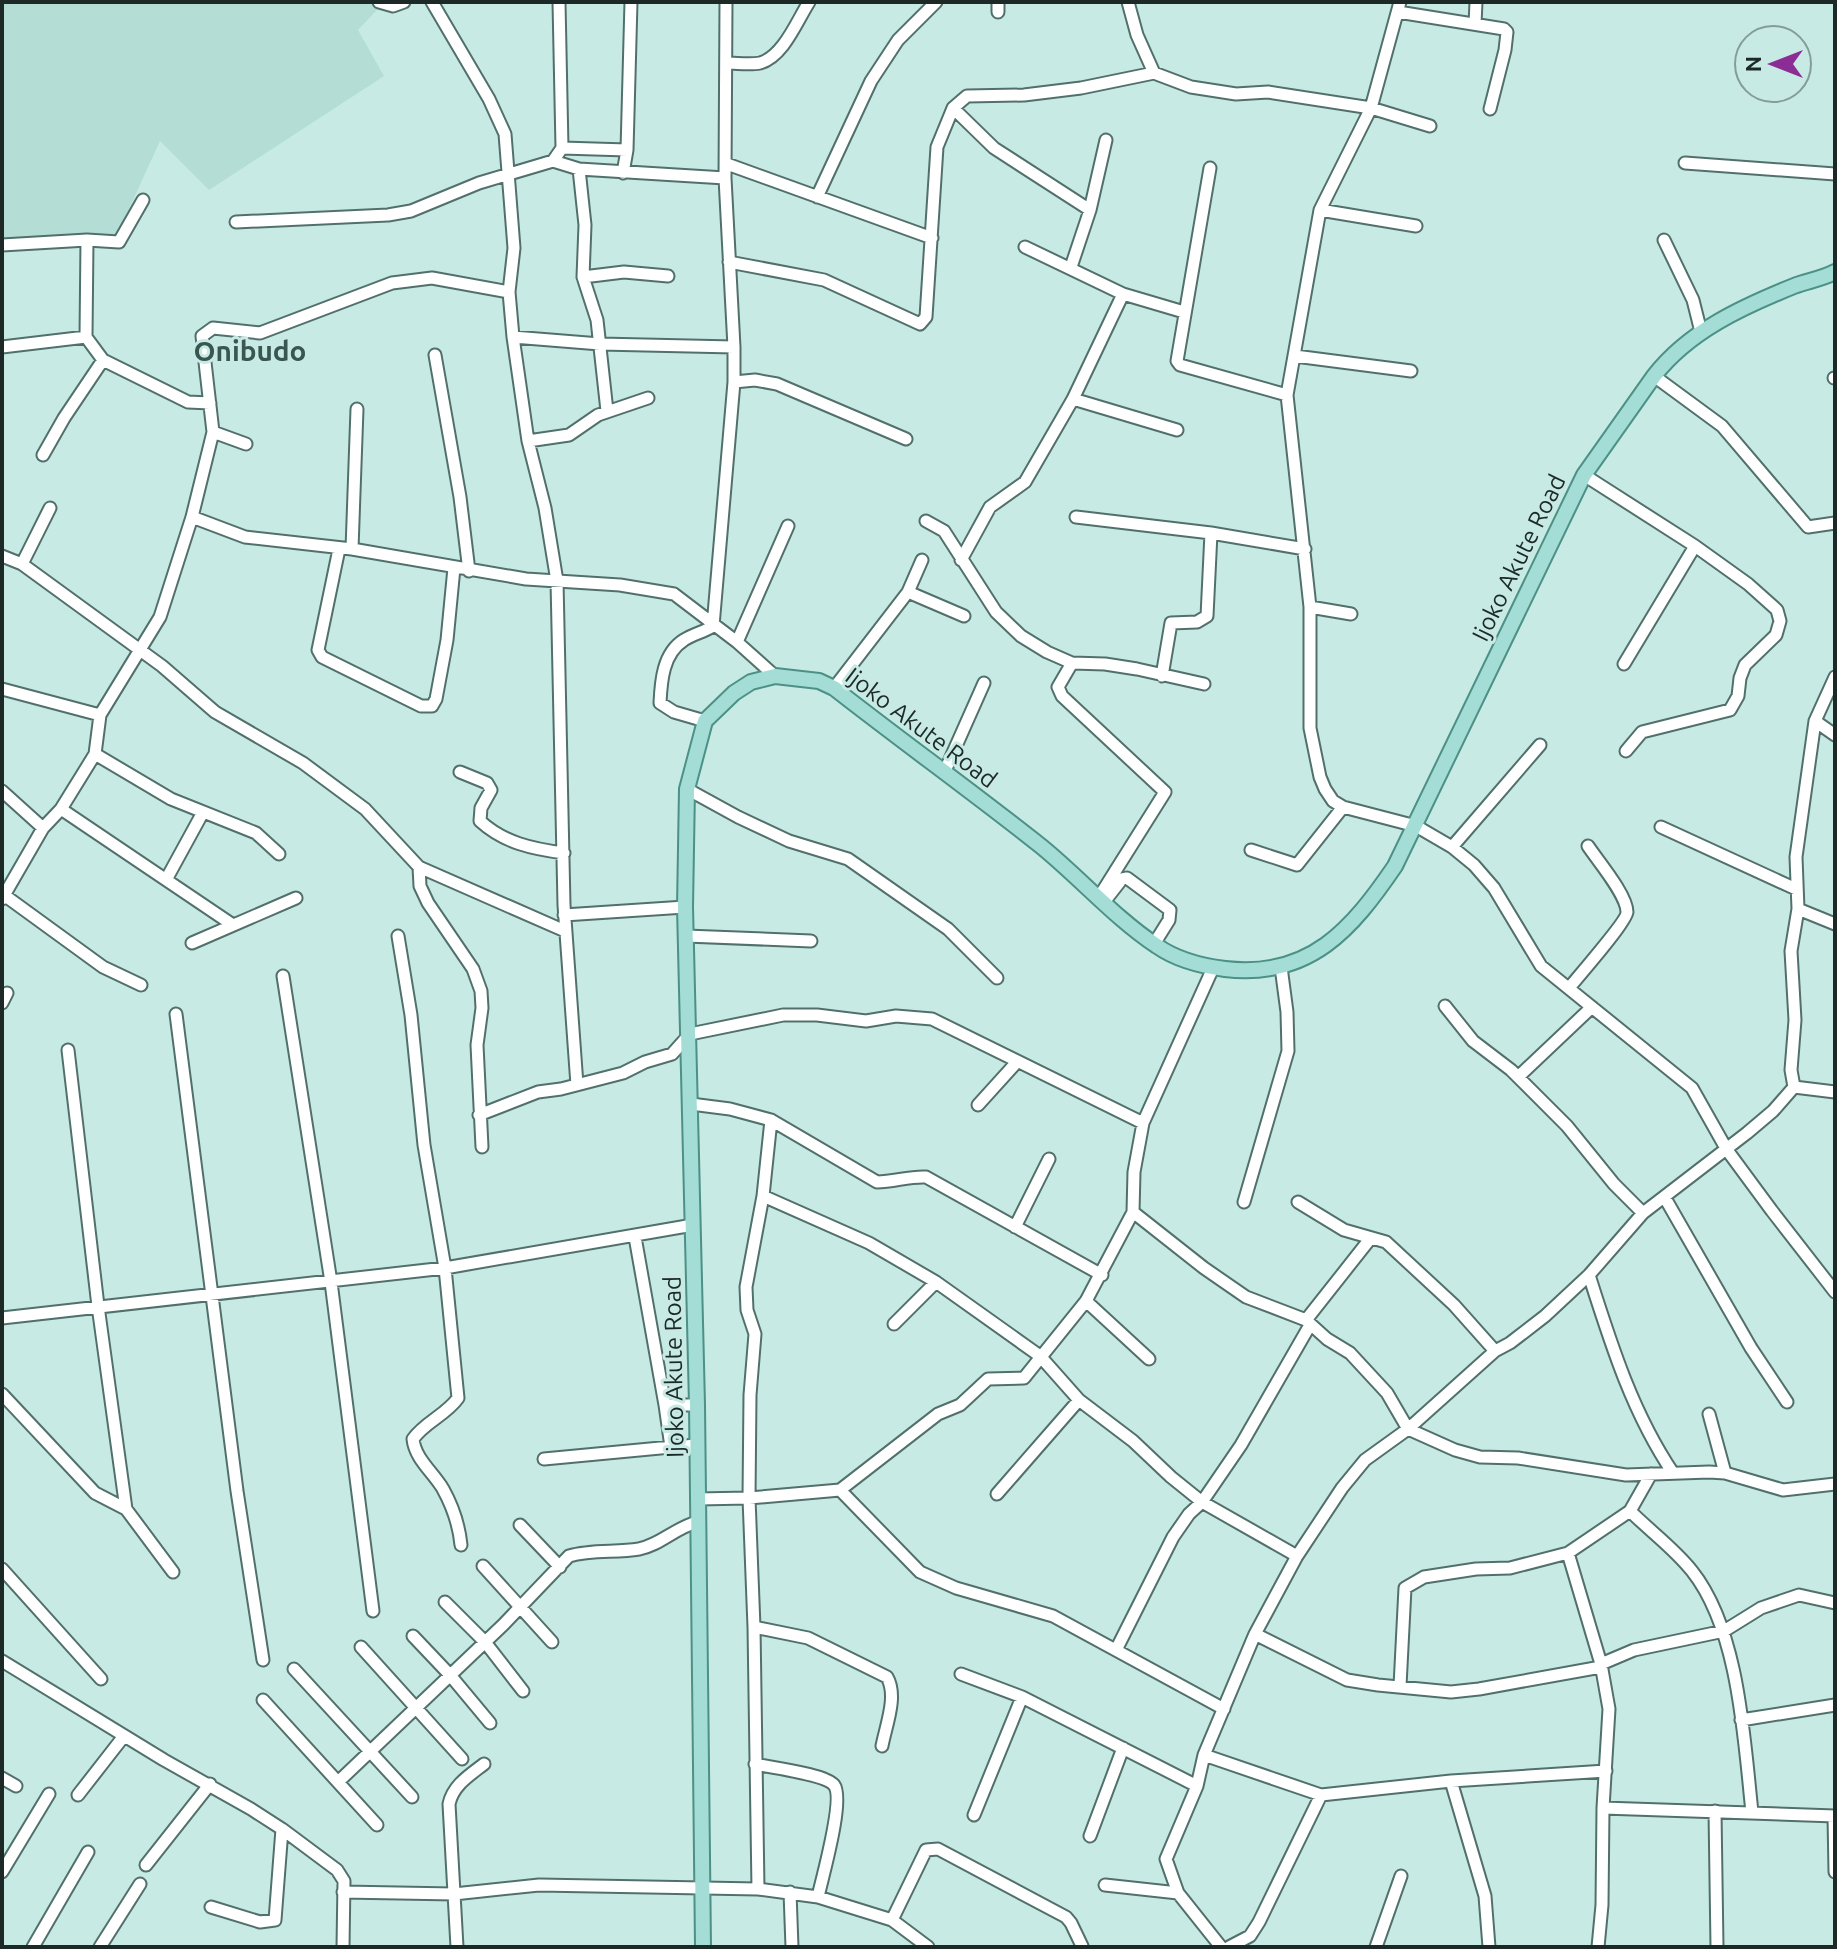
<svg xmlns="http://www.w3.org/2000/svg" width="1837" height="1949" viewBox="0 0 1837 1949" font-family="Ubuntu,sans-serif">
	<rect width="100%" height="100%" fill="#c8eae4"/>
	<!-- built -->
	<path fill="#b4ddd6" d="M5 2H372L377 10 358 30 384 76 209 190 160 141 117 235 2 242V5Z"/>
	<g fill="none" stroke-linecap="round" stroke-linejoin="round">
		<defs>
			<path id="minor" d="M379 2 393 6 404 2
				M432 2 489 99 505 134 514 248 509 292 513 337 528 441 545 508 557 581 564 905 577 1085
				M998 2V12
				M1128 2 1137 35 1154 73
				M1400 2 1371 108 1320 210 1287 395 1310 607V728L1320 777 1325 789 1333 801 1343 807 1416 826 1452 847 1474 865 1494 888 1541 966 1692 1088 1727 1150 1772 1211 1835 1292
				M1398 12 1504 29 1507 32 1505 50 1490 109
				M1475 24 1476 2
				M726 63C737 63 750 65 760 63 783 57 797 21 809 2
				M953 108 994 148 1090 210
				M562 148 627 150
				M553 161 562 148 559 2
				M1685 163 1835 174
				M727 164 932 238
				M1210 168 1177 361 1180 365 1287 395
				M579 169 585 225 583 277 624 272 668 276
				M623 173 627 150 631 2
				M817 197 871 81 898 40 936 2
				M1320 210 1416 226
				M236 222 388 215 411 211 479 183 553 161 579 169 725 178
				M87 240 86 337 103 360 188 402 210 403
				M1664 240 1693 300 1701 332
				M2 245 87 240 119 242 143 200
				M1025 247 1123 294 1184 312
				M729 262 824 280 920 324 926 317 937 147 953 108 967 96 1024 95 1081 88 1154 73 1191 87 1236 94 1268 92 1371 108 1430 126
				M1071 267 1090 210 1106 140
				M583 277 597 320 607 411
				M513 337 600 344 734 347
				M2 347 86 337
				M435 355 460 497 469 571
				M1295 356 1411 371
				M1654 376 1722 426 1808 527 1835 523
				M1834 378H1835
				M734 382 755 380 777 384 906 439
				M1073 399 1177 430
				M213 432 246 444
				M528 441 569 435 598 415 648 398
				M43 455 64 418 103 360
				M1584 475 1695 546 1748 584 1777 610 1780 621 1776 635 1745 665 1740 678 1738 696 1730 710 1642 732 1626 751
				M192 517 245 537 352 549 526 579 620 585 674 594 737 642 775 676
				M1076 517 1211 533 1305 549
				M926 521 944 531 996 612 1021 636 1047 652 1072 663 1105 664 1137 669 1204 684
				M339 549 318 650 322 657 421 706H432L436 699 447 640 454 568
				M352 549 357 409
				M2 556 22 564 162 666 215 712 303 763 365 809 419 867 565 931
				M961 560 990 507 1025 482 1073 399 1123 294
				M22 564 50 508
				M908 592 964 616
				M1310 607 1351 614
				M713 626 734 382V347L725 178 726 2
				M737 642 788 526
				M1072 663 1058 687 1062 696 1165 792 1099 897
				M1624 664 1695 546
				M1162 676 1171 623 1197 622 1207 616 1211 533
				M834 688 908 592 922 560
				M2 689 100 715
				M705 721 674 712 660 703C661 681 663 653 684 640 693 634 704 632 713 626
				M1815 721 1835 735
				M95 754 171 799 256 833 279 854
				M460 772 487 783 491 790 481 808 480 821C504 843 533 849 564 853
				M944 773 984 683
				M687 789 738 817 789 841 848 859 948 929 997 978
				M2 791 43 828
				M61 809 233 925
				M1661 827 1796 889
				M1452 847 1540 745
				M1251 850 1297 865 1343 807
				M419 867 420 886 428 903 473 969 481 991 482 1008 477 1045 482 1147
				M167 878 202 814
				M4 895 103 967 141 985
				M2 899 43 828 61 809 95 754 100 715 160 617 192 517 213 432 202 336 213 328 260 333 392 283 432 278 509 292
				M1104 902 1122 879 1127 878 1170 910 1169 920 1154 944
				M1798 909 1835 924
				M564 915 685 907
				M398 936 411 1015 424 1145 445 1268 458 1398C446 1415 425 1422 413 1439 415 1459 433 1472 443 1489 453 1507 459 1525 461 1545
				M686 936 811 941
				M192 943 296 898
				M283 976 331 1282 373 1611
				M1569 988C1578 977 1627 921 1627 912 1627 895 1598 861 1588 846
				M2 1003 7 993
				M1445 1006 1473 1041 1511 1070 1567 1126 1614 1184 1643 1213
				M176 1014 237 1491 263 1660
				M68 1050 98 1306 126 1509
				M1518 1077 1592 1007
				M1794 1087 1791 1070 1795 1020 1791 951 1798 909 1796 857 1815 721 1835 677
				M1794 1087 1835 1092
				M691 1104 730 1109 771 1120 877 1182C894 1182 909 1176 926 1177L1102 1275
				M978 1105 1016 1063
				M479 1115 538 1092 561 1089 623 1073 645 1062 672 1054 690 1034 783 1015H817L866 1021 896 1016 932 1019 1143 1123
				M763 1196 869 1243 936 1282 1040 1356 1079 1400 1133 1441 1171 1477 1202 1502 1297 1556
				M1665 1198 1751 1348 1787 1402
				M1244 1202 1288 1051 1287 1012 1281 967
				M1298 1202 1344 1230 1386 1242 1454 1305 1495 1351
				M1133 1212 1204 1268 1246 1297 1306 1320 1327 1339 1350 1353 1387 1393 1408 1429 1455 1450 1480 1457 1518 1458 1626 1475 1709 1472 1725 1473 1783 1490 1835 1484
				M1015 1227 1049 1159
				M635 1237 665 1405H697
				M1589 1275C1611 1344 1632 1412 1673 1473
				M1086 1301 1149 1359
				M2 1318 445 1268 693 1225
				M1306 1320 1370 1239
				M894 1324 936 1282
				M2 1394 95 1493 126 1509 173 1572
				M665 1405 671 1447 697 1445
				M1709 1414 1725 1473
				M544 1459 671 1447
				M840 1490 920 1572 956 1588 1053 1616 1224 1709
				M997 1494 1079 1400
				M697 1499 749 1498 840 1490 938 1414 960 1405 988 1379 1024 1378 1086 1301 1133 1212 1134 1172 1143 1123 1213 968
				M1630 1511C1650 1531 1675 1549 1692 1571 1739 1630 1744 1739 1752 1812
				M520 1525 560 1567
				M1568 1553 1601 1664 1609 1709 1603 1808 1602 1905 1598 1947
				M483 1566 552 1642
				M2 1569 101 1679
				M445 1602 485 1642 523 1691
				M754 1627 808 1638 887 1677C898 1696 886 1725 882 1746
				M1255 1634 1347 1680 1378 1685 1451 1692 1479 1689 1601 1667
				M413 1636 450 1675 490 1723
				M361 1647 462 1759
				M1116 1650 1173 1537 1189 1514 1202 1502 1241 1445 1310 1325
				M2 1661 164 1760 251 1809 282 1829 337 1870 344 1881 343 1947
				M1601 1664 1634 1650 1724 1631 1761 1608 1799 1595 1835 1603
				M294 1669 412 1797
				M961 1674 1022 1697 1197 1786
				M1400 1686 1405 1588 1424 1577 1476 1569 1510 1568 1568 1553 1630 1511 1651 1474
				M263 1700 377 1825
				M1741 1720 1835 1705
				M1204 1755 1321 1795 1451 1781 1606 1771
				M755 1764C772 1768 825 1774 834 1785 845 1799 822 1878 818 1897
				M2 1778 16 1786
				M1451 1781 1485 1896 1489 1947
				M338 1782 503 1625 569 1556C592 1549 616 1553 639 1549 660 1545 675 1528 697 1522
				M78 1795 124 1736
				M1603 1808 1835 1816
				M1715 1811 1717 1947
				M974 1815 1022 1697
				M1834 1816 1835 1872
				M1090 1836 1123 1748
				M146 1865 210 1784
				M2 1872 49 1794
				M1105 1885 1178 1893
				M758 1889 754 1627 749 1498 750 1395 755 1334 747 1310 746 1287 763 1196 771 1120
				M343 1892 454 1894 539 1885 758 1889 818 1897 892 1920 928 1947
				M790 1892 792 1947
				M211 1907 260 1922 275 1920 282 1829
				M892 1920 926 1850 938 1849 1066 1917 1071 1923 1082 1946
				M33 1947 88 1852
				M100 1947 140 1884
				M457 1947 449 1804C453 1785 470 1775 484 1764
				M1221 1947 1178 1893 1166 1859 1197 1786 1204 1755 1255 1634 1297 1556 1342 1488 1365 1460 1408 1429 1495 1351 1510 1343 1545 1316 1589 1275 1643 1213 1747 1133 1773 1111 1794 1087
				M1229 1947 1250 1936 1259 1922 1321 1795
				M1376 1947 1401 1876"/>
			<path id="major" d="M703 1947 697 1405 685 907 687 789 705 721 734 693 751 682 775 676 819 681 834 688C903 742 974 793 1042 847 1081 879 1115 918 1157 946 1177 960 1201 966 1225 969 1310 979 1352 929 1395 866L1584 475 1654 376C1689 331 1742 307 1794 286 1807 281 1822 279 1835 272"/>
		</defs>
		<!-- minor casing -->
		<use href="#minor" stroke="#52706b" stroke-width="15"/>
		<!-- major casing -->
		<use href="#major" stroke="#4c9086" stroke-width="18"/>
		<!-- minor -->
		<use href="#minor" stroke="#fff" stroke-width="11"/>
		<!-- major -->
		<use href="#major" stroke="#a3ddd5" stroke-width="14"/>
	</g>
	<g text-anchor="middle" stroke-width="6" stroke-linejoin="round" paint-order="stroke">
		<!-- street labels -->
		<g font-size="24" fill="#1c2927" stroke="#c8eae4">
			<text transform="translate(1519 558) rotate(-64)" y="8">Ijoko Akute Road</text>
			<text transform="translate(921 728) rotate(37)" y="8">Ijoko Akute Road</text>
			<text transform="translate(674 1367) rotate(-91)" y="8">Ijoko Akute Road</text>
		</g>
		<!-- quarter labels -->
		<g font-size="28" font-weight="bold" fill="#395651" stroke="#c8eae4">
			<text x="250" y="361">Onibudo</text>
		</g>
	</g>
	<!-- border -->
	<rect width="1837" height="1949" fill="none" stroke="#1c2927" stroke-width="8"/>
	<!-- north arrow -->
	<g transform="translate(1773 64) rotate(270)"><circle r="38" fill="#c8eae4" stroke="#839d98" stroke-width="2"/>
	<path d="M0-6L14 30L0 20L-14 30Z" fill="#8c2d96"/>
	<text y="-12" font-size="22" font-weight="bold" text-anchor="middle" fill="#1c2927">N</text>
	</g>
</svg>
